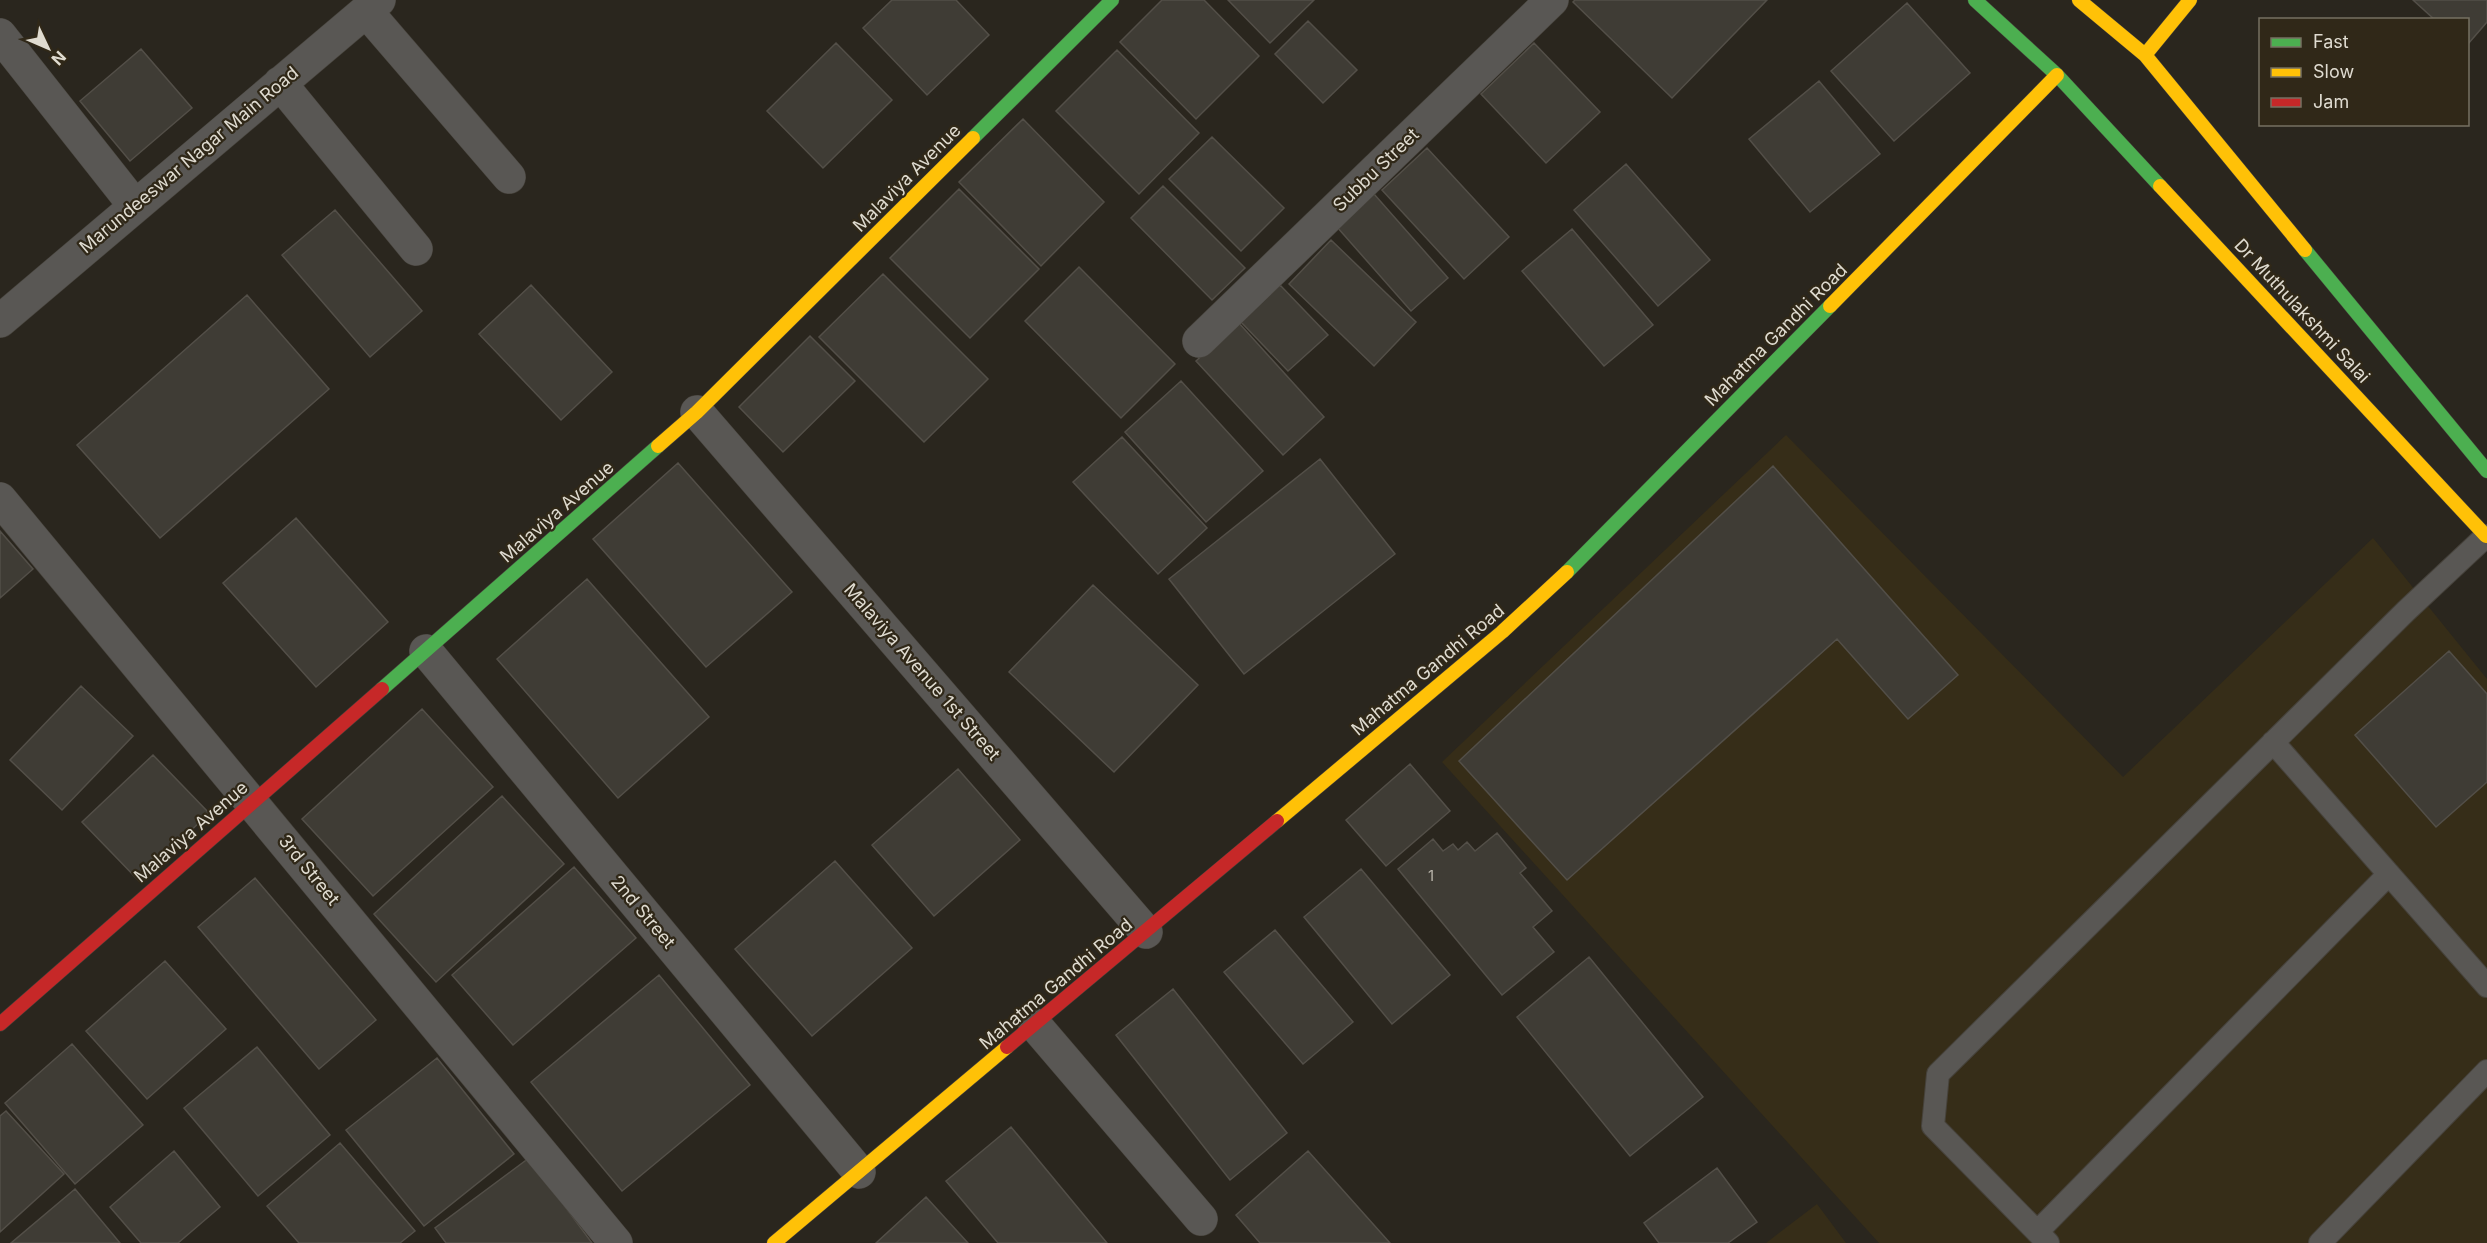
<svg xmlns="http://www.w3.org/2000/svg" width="2487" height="1243" viewBox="0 0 2487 1243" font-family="Inter,sans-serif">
	<rect width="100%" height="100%" fill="#2a261e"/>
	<!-- built -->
	<path fill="#362d18" d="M1786 435 2123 777 2373 538 2487 679V1243H1879L1442 762Z
		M1817 1204 1846 1243H1766Z"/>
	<!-- building -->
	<path fill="#3f3c35" stroke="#534f48" stroke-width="1.5" d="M892 0H956L989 35 927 95 863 28Z
		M1162 0H1204L1259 56 1196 119 1120 42Z
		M1228 0H1314L1270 43Z
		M1575 0H1767L1672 98 1573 2Z
		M2413 0H2487V22L2468 44V20H2435Z
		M1907 3 1970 73 1894 141 1831 71Z
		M1308 21 1357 70 1323 103 1275 54Z
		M836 43 892 100 823 168 767 111Z
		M1534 43 1600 112 1546 163 1481 94Z
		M141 49 192 108 130 161 80 101Z
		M1117 50 1199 133 1139 194 1056 111Z
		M1819 81 1880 154 1810 212 1749 139Z
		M1023 119 1104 202 1041 266 959 182Z
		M1212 137 1284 208 1241 251 1169 179Z
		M1427 148 1509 237 1464 279 1382 190Z
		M1626 164 1710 260 1658 306 1574 210Z
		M1163 186 1245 268 1212 300 1131 218Z
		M959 189 1039 269 970 338 890 258Z
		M1374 194 1448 278 1411 311 1337 227Z
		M335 210 422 311 370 357 282 255Z
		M1572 229 1653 325 1604 366 1522 271Z
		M1331 240 1416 322 1374 366 1289 284Z
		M1079 267 1175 364 1121 418 1025 321Z
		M883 274 988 379 924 442 819 337Z
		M531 285 612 372 561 420 479 334Z
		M1280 285 1328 335 1288 371 1241 322Z
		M247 295 329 389 160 538 77 445Z
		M1238 322 1324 417 1283 455 1196 361Z
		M810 336 855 381 783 452 739 407Z
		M1181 381 1263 471 1206 522 1125 432Z
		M1122 437 1207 528 1158 574 1073 482Z
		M1320 459 1395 554 1244 674 1169 579Z
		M678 463 792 592 706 667 593 539Z
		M1773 466 1958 675 1908 719 1837 639 1567 880 1459 761Z
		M296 518 388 622 316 687 223 583Z
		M0 531 33 569 0 598Z
		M587 579 709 717 618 798 497 659Z
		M1093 585 1198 685 1114 772 1009 672Z
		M2449 651 2487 694V782L2436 827 2355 735Z
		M81 686 133 736 62 810 10 760Z
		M422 709 493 787 373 896 302 819Z
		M153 755 209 813 139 881 82 822Z
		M1410 764 1450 811 1386 866 1346 820Z
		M958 769 1020 840 934 916 872 845Z
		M502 796 564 864 436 982 374 914Z
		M1497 833 1526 868 1520 873 1552 911 1533 927 1554 952 1502 995 1398 869 1433 839 1443 851 1453 844 1458 850 1467 842 1475 851Z
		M835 861 912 948 812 1036 735 949Z
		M574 867 636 938 513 1045 452 975Z
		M1361 869 1450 975 1392 1024 1304 917Z
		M255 878 376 1020 319 1069 198 927Z
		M1275 930 1353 1022 1303 1064 1224 972Z
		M1589 957 1703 1097 1630 1156 1517 1017Z
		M165 961 226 1029 147 1099 86 1031Z
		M659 975 750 1085 622 1191 531 1082Z
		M1173 989 1287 1133 1230 1180 1116 1035Z
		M72 1044 143 1125 75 1184 5 1103Z
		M257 1047 330 1135 258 1196 184 1108Z
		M437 1058 514 1154 424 1226 346 1130Z
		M6 1111 64 1174 0 1232V1116Z
		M1011 1127 1107 1243H998L946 1181Z
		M340 1143 415 1231 400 1243H299L267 1206Z
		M174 1151 220 1207 178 1243H141L110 1207Z
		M1308 1151 1390 1243H1260L1236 1215Z
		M529 1158 592 1243H446L435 1228Z
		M1717 1168 1757 1222 1728 1243H1659L1644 1223Z
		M75 1189 120 1243H11Z
		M926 1197 968 1243H876Z"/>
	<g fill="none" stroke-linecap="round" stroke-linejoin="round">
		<defs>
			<path id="lane" d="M2273 742 2487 986
				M2037 1232 2389 874
				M2048 1243 1933 1126 1938 1074 2406 611 2486 536
				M2320 1243 2487 1071"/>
			<path id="street" d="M366 11 509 177
				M0 35 135 206
				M280 83 416 249
				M0 321 379 0
				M1199 341 1552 0
				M697 412 1146 932
				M0 499 616 1243
				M426 651 859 1172
				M1035 1025 1201 1219"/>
			<path id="fast" d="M1975 0 2057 75 2160 186
				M973 138 1112 0
				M2305 250 2487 471
				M1567 572 1830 306
				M382 689 658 446"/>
			<path id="slow" d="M2079 0 2145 55 2305 250
				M2145 55 2190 0
				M2160 186 2486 536
				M1830 306 2057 75
				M658 446 697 412 973 138
				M1277 821 1502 632 1567 572
				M774 1243 1007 1047"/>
			<path id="jam" d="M0 1024 382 689
				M1007 1047 1277 821"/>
		</defs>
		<!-- lane casing -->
		<use href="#lane" stroke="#46423b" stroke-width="24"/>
		<!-- street casing -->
		<use href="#street" stroke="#46423b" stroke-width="34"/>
		<!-- fast casing -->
		<use href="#fast" stroke="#46423b" stroke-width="15"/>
		<!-- slow casing -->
		<use href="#slow" stroke="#46423b" stroke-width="15"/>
		<!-- jam casing -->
		<use href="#jam" stroke="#46423b" stroke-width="15"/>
		<!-- lane -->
		<use href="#lane" stroke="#595754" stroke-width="22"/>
		<!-- street -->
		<use href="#street" stroke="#595754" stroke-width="33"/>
		<!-- fast -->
		<use href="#fast" stroke="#4caf50" stroke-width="14"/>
		<!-- slow -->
		<use href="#slow" stroke="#ffc107" stroke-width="14"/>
		<!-- jam -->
		<use href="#jam" stroke="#c62828" stroke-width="14"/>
	</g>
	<g text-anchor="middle" stroke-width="4.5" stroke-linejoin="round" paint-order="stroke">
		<!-- number labels -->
		<g font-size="15" fill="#b7b3a9">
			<text x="1431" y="881">1</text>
		</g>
		<!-- street labels -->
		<g font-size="18" fill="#dfdbd0" stroke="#302818">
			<text transform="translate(189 160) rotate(-40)" y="6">Marundeeswar Nagar Main Road</text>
			<text transform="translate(1376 170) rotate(-44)" y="6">Subbu Street</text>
			<text transform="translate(907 178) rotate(-45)" y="6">Malaviya Avenue</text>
			<text transform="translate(2302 311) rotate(47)" y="6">Dr Muthulakshmi Salai</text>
			<text transform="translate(1776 335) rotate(-45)" y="6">Mahatma Gandhi Road</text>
			<text transform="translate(557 512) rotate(-41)" y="6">Malaviya Avenue</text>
			<text transform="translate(1428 670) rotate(-40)" y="6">Mahatma Gandhi Road</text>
			<text transform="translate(922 672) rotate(49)" y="6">Malaviya Avenue 1st Street</text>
			<text transform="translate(191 832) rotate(-41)" y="6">Malaviya Avenue</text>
			<text transform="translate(309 870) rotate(51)" y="6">3rd Street</text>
			<text transform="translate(643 912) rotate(50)" y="6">2nd Street</text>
			<text transform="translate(1056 984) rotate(-40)" y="6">Mahatma Gandhi Road</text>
		</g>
	</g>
	<!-- legend -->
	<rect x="2259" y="18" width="210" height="108" fill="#302818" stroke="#767062" stroke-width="1.5"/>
	<rect x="2271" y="38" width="30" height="9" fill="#4caf50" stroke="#767062" stroke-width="1.5"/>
	<text x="2313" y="48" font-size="18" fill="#dfdbd0">Fast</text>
	<rect x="2271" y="68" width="30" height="9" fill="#ffc107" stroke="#767062" stroke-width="1.5"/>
	<text x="2313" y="78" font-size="18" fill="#dfdbd0">Slow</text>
	<rect x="2271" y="98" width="30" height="9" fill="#c62828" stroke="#767062" stroke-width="1.5"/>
	<text x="2313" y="108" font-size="18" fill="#dfdbd0">Jam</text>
	<!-- north arrow -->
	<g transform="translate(48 48) rotate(134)" stroke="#302818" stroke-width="4.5" paint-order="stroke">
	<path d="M0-4.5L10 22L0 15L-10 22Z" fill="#dfdbd0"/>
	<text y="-9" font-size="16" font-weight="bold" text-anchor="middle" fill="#dfdbd0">N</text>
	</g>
</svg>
